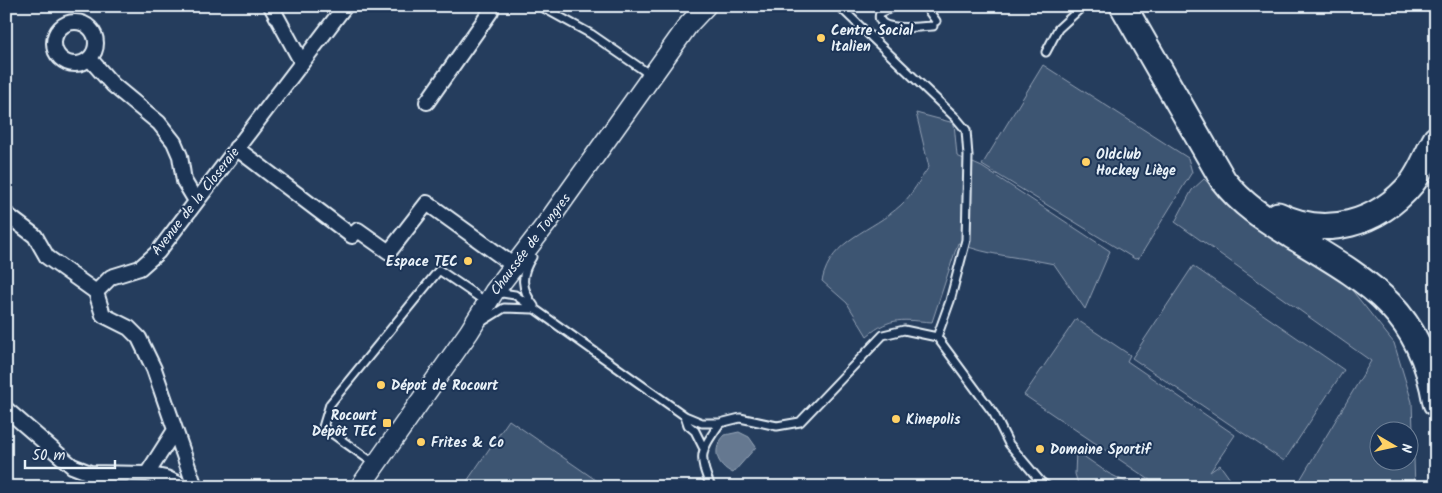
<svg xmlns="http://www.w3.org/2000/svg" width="1442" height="493" viewBox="0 0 1442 493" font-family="Kalam,sans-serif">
	<rect width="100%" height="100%" fill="#253d5d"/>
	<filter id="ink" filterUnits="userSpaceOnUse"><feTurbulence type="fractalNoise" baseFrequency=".02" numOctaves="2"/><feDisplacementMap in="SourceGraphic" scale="10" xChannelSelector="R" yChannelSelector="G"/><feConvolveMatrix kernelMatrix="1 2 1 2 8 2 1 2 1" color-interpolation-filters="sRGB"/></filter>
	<g filter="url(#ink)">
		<!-- green -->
		<path fill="#3e5472" stroke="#93a2b5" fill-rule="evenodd" d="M1043 65 1188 158 1192 172 1139 258 1135 259 982 165Z
			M916 113 954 123 957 156 982 167 1110 251 1085 309 1054 264C1022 257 988 256 958 243L932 322C903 320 891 316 867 336L847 303 822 281C831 238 872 232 901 205 912 195 920 179 929 167Z
			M1204 179 1246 220 1255 221 1347 284 1394 343 1412 402 1415 487H1298L1300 480 1371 361 1175 222 1192 190ZM1380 430H1410V460H1380Z
			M1193 266 1344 370 1284 461 1132 358Z
			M1076 319 1130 355 1127 361 1235 435 1210 472 1220 465 1230 479 1229 487H1160L1024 395Z
			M509 420 606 487H463Z
			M1076 451 1108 473 1136 487H1079L1075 474Z"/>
		<!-- water -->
		<path fill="#657890" stroke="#99a8ba" d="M739 432 749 437 756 447 733 473C716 465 711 449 725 435Z"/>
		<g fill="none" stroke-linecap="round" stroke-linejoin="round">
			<defs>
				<path id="service" d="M540 6 591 34 652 76
					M839 6 956 118 966 130 968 156 966 240 950 301 937 337
					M895 6 880 13C873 34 922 26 933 26
					M925 6 936 21
					M1046 52 1058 29 1083 6
					M532 257C520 275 521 289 534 306
					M496 292 515 295 685 416 702 423H720
					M483 321 504 308 533 309
					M685 416 688 425 695 431 703 447
					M375 464 323 427 330 404 439 270 486 302
					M711 487C697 454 701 451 720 423L740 418 777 426 800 422 883 335 904 330 937 337 994 414 1009 444 1041 482 1048 487"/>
				<path id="minor" d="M271 6 302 63
					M54 43a21 21 0 1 1 42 0a21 21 0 1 1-42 0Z
					M90 59 113 85 159 123 174 142 180 156 184 181 196 201
					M427 102 491 11V6
					M236 148 352 236 358 230 389 252 427 203 513 265
					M6 214 35 236 47 257 96 292
					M6 409 72 466 90 473 147 474 166 478 185 487
					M147 474 175 430
					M195 487 154 369 139 338 129 328 103 315 96 292 111 277 140 268 158 252 345 6"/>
				<path id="secondary" d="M360 487 469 332 494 292 547 223 689 24 706 6"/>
				<path id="motorway" d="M1123 6 1223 180C1242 205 1265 219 1291 235 1367 281 1420 308 1436 403
					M1278 215C1325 239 1378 224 1412 183 1422 170 1427 154 1436 139"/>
			</defs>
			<!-- service casing -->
			<use href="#service" stroke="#e8f1f8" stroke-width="11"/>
			<!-- minor casing -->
			<use href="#minor" stroke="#e8f1f8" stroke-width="18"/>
			<!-- secondary casing -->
			<use href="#secondary" stroke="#e8f1f8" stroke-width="22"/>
			<!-- motorway casing -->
			<use href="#motorway" stroke="#e8f1f8" stroke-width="29"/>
			<!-- service -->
			<use href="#service" stroke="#1d3557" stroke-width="7"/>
			<!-- minor -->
			<use href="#minor" stroke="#1d3557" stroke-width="14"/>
			<!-- secondary -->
			<use href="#secondary" stroke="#1d3557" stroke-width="19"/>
			<!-- motorway -->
			<use href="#motorway" stroke="#1d3557" stroke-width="25"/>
		</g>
	</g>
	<!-- markers -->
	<g fill="#ffd166" stroke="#1d3557" stroke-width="2">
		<circle cx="821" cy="38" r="5"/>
		<circle cx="1086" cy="162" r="5"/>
		<circle cx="468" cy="261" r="5"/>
		<circle cx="381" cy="385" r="5"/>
		<circle cx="896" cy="419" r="5"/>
		<rect x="382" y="418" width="10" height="10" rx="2.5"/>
		<circle cx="421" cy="442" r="5"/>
		<circle cx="1040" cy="449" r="5"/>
	</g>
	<g text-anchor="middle" stroke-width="4" stroke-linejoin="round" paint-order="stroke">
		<!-- poi labels -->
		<g font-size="14" font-weight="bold" fill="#e8f1f8" stroke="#1d3557" text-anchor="start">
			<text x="831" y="35">Centre Social<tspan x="831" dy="16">Italien</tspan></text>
			<text x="1096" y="159">Oldclub<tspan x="1096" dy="16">Hockey Liège</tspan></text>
			<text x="458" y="266" text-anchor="end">Espace TEC</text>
			<text x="391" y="390">Dépot de Rocourt</text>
			<text x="377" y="420" text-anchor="end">Rocourt<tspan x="377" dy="16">Dépôt TEC</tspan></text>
			<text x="906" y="424">Kinepolis</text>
			<text x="431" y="447">Frites &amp; Co</text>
			<text x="1050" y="454">Domaine Sportif</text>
		</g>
		<!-- street labels -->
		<g font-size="14" fill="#e8f1f8" stroke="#1d3557">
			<text transform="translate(195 201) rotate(-52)" y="5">Avenue de la Closeraie</text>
			<text transform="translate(530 244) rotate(-53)" y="5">Chaussée de Tongres</text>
		</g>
	</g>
	<!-- margin -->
	<rect width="1442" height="493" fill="none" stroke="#1d3557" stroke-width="25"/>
	<rect x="12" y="12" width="1417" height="468" fill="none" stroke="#e8f1f8" stroke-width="2" filter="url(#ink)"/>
	<!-- north arrow -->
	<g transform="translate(1394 446) rotate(99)"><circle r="24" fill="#1d3557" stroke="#6e8097"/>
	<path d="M0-4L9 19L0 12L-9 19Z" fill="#ffd166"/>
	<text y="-8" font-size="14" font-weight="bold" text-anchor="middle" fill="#e8f1f8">N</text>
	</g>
	<!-- scale -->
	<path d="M25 460v8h90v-8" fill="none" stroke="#e8f1f8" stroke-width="2.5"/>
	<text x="32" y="460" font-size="15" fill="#e8f1f8" stroke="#1d3557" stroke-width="4" paint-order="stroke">50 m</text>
</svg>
